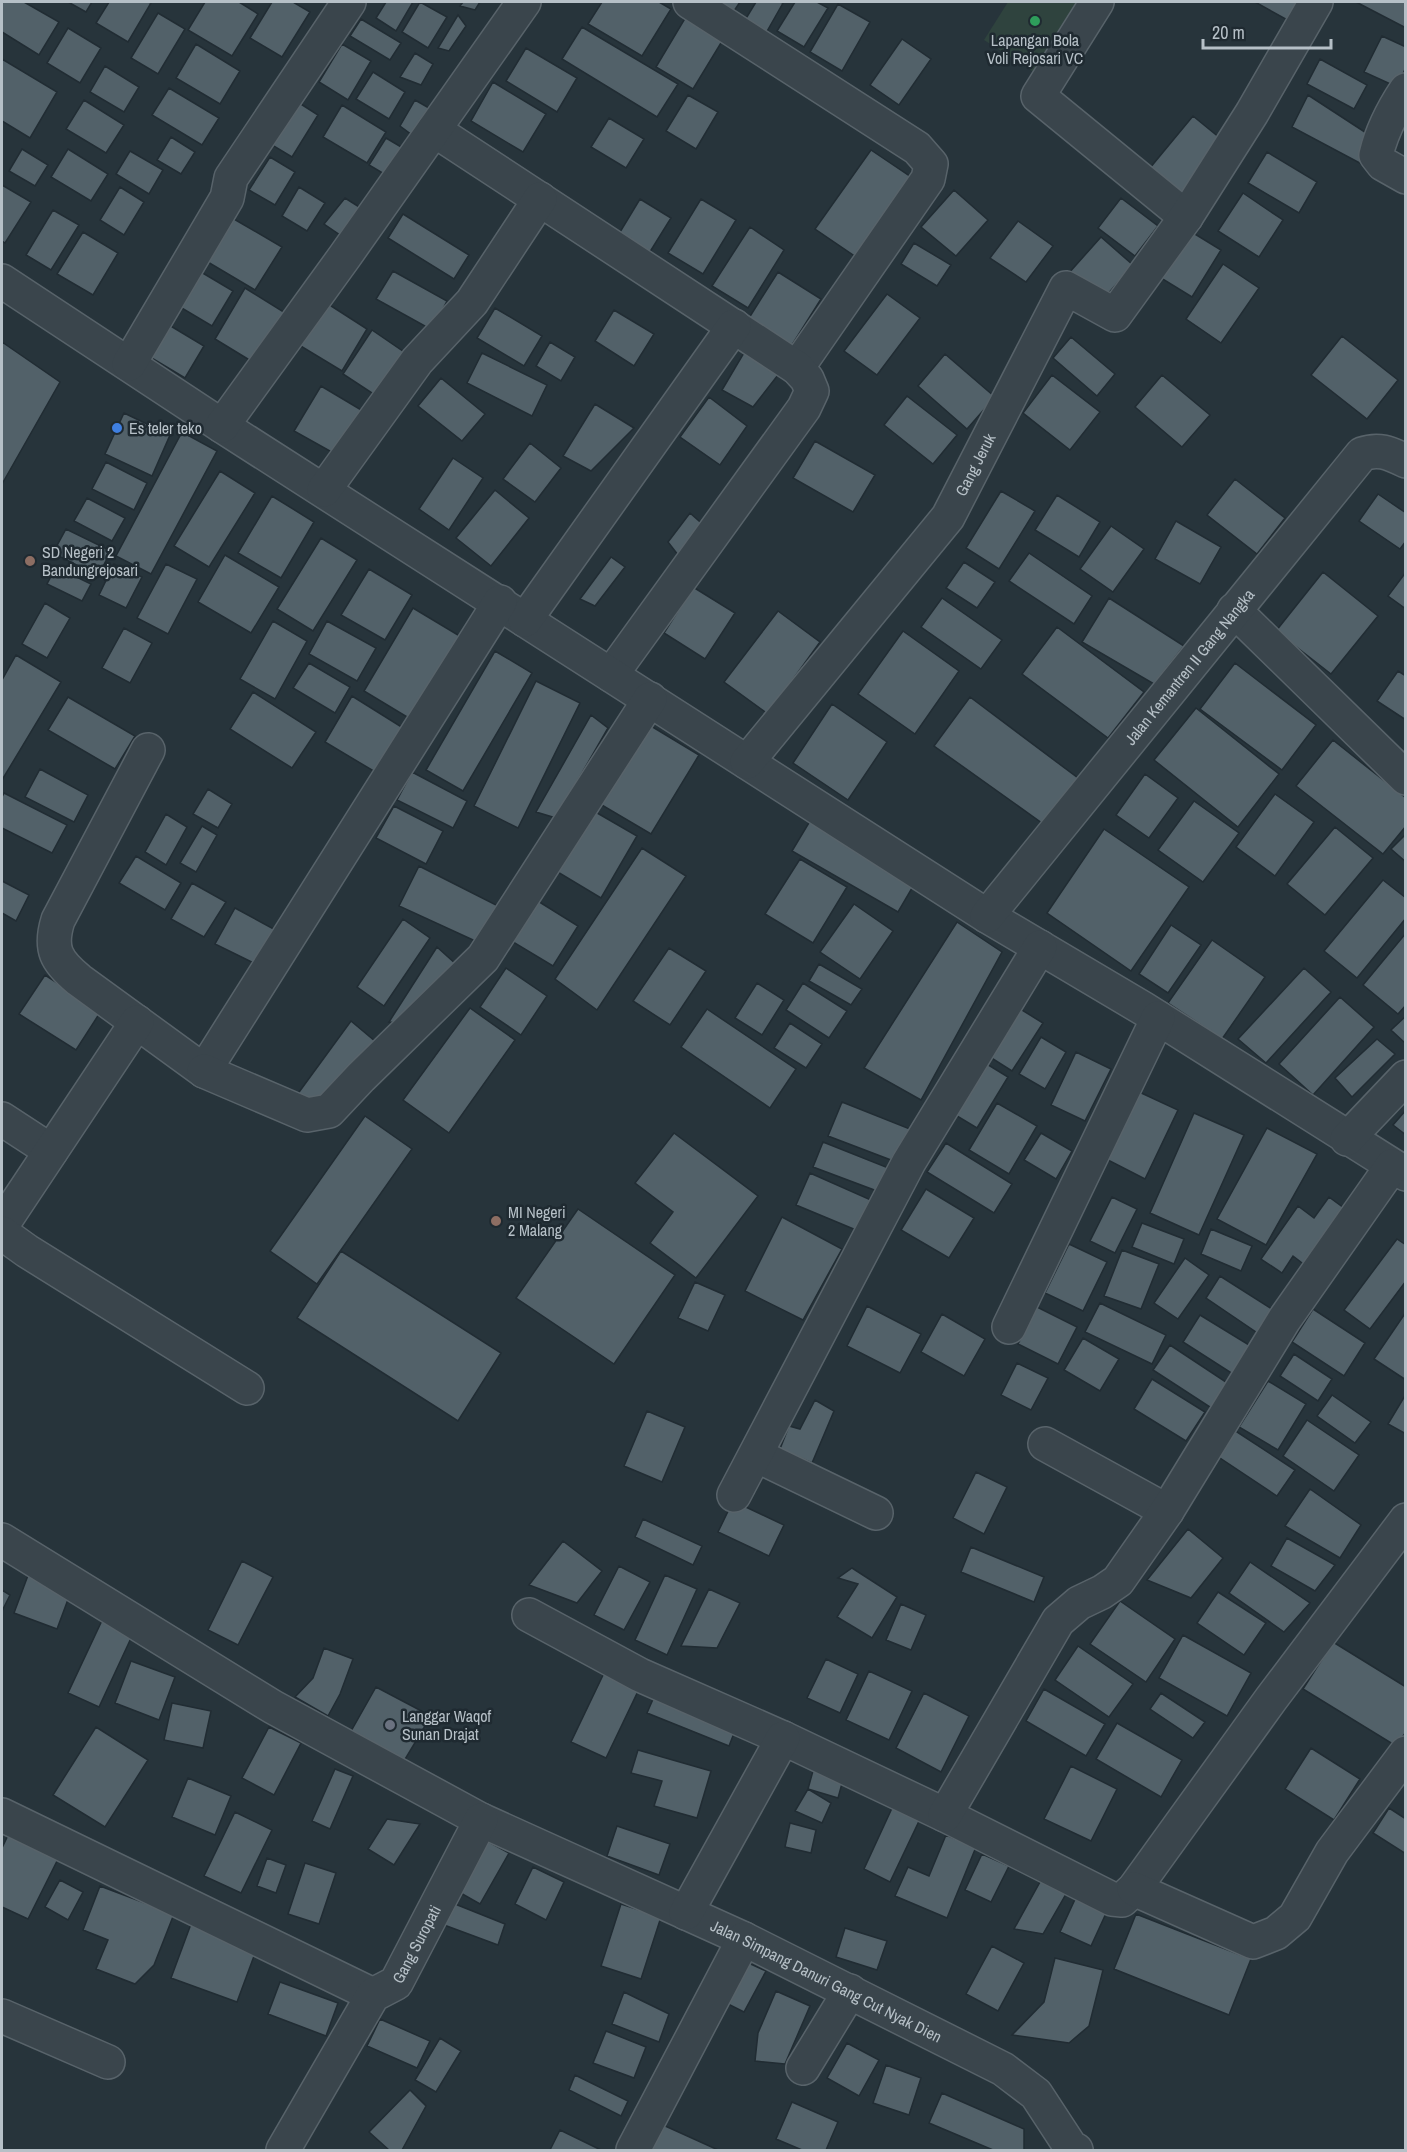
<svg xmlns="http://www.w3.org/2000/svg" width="1407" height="2152" viewBox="0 0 1407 2152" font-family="'Archivo Narrow',sans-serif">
	<rect width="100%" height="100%" fill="#27343b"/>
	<!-- green -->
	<path fill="#2f433e" d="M1008 2H1086L1040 76 984 40Z"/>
	<!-- building -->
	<path fill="#526169" stroke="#212c33" stroke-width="1.5" d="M2 2H24L59 22 39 55 2 32Z
		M68 2H92L86 12Z
		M109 2H148L151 3 128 42 96 23Z
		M205 2H239L258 14 232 56 188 30Z
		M272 2H293L310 12 282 57 250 38Z
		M386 2H413L396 31 376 18Z
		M420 2 447 17 428 48 402 32Z
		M463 2H480L475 10 460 6Z
		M602 2H659L671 9 642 56 588 24Z
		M719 2H740L734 11Z
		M756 2H780L783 3 766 33 745 20Z
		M795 2H817L828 8 804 47 777 31Z
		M1255 2H1302L1291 22Z
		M1356 2H1406V28Z
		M838 4 870 22 842 71 810 52Z
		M158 13 185 29 158 74 131 58Z
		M458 15 466 26 449 51 438 48Z
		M687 15 724 38 693 89 656 67Z
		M361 19 401 43 390 60 350 36Z
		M582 27 678 84 657 117 562 59Z
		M68 28 101 48 80 83 47 63Z
		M1382 36 1406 47V67L1397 87 1364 72Z
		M902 39 931 59 899 105 870 85Z
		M196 44 240 71 220 104 176 78Z
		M342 44 371 61 348 100 319 82Z
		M526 48 577 78 557 112 506 81Z
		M415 53 433 64 421 85 400 77Z
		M2 59 57 92 30 138 2 121Z
		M1320 59 1367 85 1354 109 1307 84Z
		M105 66 139 87 124 112 90 92Z
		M373 72 405 92 389 119 356 99Z
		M493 82 546 114 523 152 471 121Z
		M169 88 219 118 202 145 152 115Z
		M688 95 718 112 696 149 666 131Z
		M1308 95 1374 138 1371 169 1292 127Z
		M293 99 318 115 292 157 267 142Z
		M84 100 124 125 106 153 66 129Z
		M415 100 436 112 419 140 400 126Z
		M342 105 386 132 367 163 323 137Z
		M1193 116 1237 152 1185 216 1140 180Z
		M609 118 644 139 626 168 591 147Z
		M171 137 195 152 181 174 157 160Z
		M386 138 408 151 391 178 369 165Z
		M22 149 48 165 35 186 9 171Z
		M68 149 108 174 91 201 51 177Z
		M871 150 911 177 856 257 815 229Z
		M130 151 163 170 149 194 116 174Z
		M1267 152 1317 182 1299 213 1248 183Z
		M270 157 295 172 275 205 249 190Z
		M2 185 31 202 5 243 2 241Z
		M120 187 144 202 124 235 100 220Z
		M299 187 325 203 307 231 282 216Z
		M954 190 988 220 956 256 921 227Z
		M1243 193 1283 220 1259 257 1218 231Z
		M345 198 364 210 346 239 324 224Z
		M1121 198 1158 226 1135 256 1098 228Z
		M640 199 671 218 648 255 617 237Z
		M701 199 736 220 703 274 668 253Z
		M53 210 79 225 51 270 26 255Z
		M403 214 469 255 454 279 388 238Z
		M227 215 282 247 255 290 201 258Z
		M1018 221 1053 246 1026 282 990 258Z
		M750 227 784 250 748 308 712 286Z
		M1190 231 1221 250 1192 297 1161 278Z
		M83 232 118 253 93 295 57 274Z
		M1101 237 1133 265 1100 303 1068 274Z
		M914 243 951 265 937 286 901 264Z
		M1223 264 1259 288 1221 343 1186 319Z
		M393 271 447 301 432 330 376 299Z
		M201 272 233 291 212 326 180 307Z
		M778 272 821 299 792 345 749 318Z
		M245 288 287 314 256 364 215 339Z
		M887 294 920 318 877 375 844 351Z
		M325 302 367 329 342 371 299 345Z
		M495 308 542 336 524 366 477 338Z
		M614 310 654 334 634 366 595 341Z
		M164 322 204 346 185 378 145 354Z
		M372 330 407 354 378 397 343 374Z
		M1342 336 1398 380 1367 419 1311 375Z
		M1071 337 1115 374 1097 396 1053 358Z
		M2 342 60 382 2 484Z
		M550 342 575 357 561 381 536 366Z
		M745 351 778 375 753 407 722 390Z
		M482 353 547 385 532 416 467 383Z
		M945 354 995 397 967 429 918 386Z
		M1052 375 1100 412 1070 450 1023 413Z
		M1162 375 1210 415 1182 447 1135 407Z
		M441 378 485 414 462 441 418 406Z
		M321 386 363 411 337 455 294 431Z
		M907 396 957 435 933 464 884 425Z
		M709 397 747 426 720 465 680 437Z
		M595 404 634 428 591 471 563 456Z
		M124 413 170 435 152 476 105 454Z
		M182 432 217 451 151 574 116 556Z
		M815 441 875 475 853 512 793 478Z
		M530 443 561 468 535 502 503 479Z
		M453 458 483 478 449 530 419 509Z
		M106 462 147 483 134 510 92 489Z
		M220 471 255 493 209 567 174 546Z
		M1235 479 1285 518 1257 554 1207 515Z
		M495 490 529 518 491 566 456 538Z
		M1001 491 1035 511 999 569 966 548Z
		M1378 494 1406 513V541L1400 549 1359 521Z
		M1057 495 1100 522 1079 557 1035 530Z
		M272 496 314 522 281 578 238 553Z
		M87 498 125 518 112 541 74 521Z
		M690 513 708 529 682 560 668 542Z
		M1176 521 1221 547 1200 584 1155 559Z
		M1111 526 1144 549 1113 592 1080 569Z
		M66 529 111 551 98 576 53 553Z
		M321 538 357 560 313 631 277 609Z
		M1029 553 1092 596 1074 624 1009 581Z
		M225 555 279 587 251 633 198 602Z
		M611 557 625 567 595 606 580 599Z
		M964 562 995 582 977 608 946 588Z
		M114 564 142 577 126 608 99 595Z
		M166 564 197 579 168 634 137 618Z
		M56 567 91 584 82 601 47 584Z
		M369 569 412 595 385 640 341 615Z
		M1323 572 1378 616 1331 674 1276 631Z
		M1406 572V609L1388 596Z
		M693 587 735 613 705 659 664 633Z
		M942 598 1002 640 981 669 921 627Z
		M1109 598 1184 646 1154 684 1082 642Z
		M45 603 70 618 47 658 22 644Z
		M413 608 468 641 417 723 364 691Z
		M778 611 820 642 768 714 724 682Z
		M273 621 307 641 275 699 240 679Z
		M327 621 376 648 357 681 309 654Z
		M1057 627 1144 692 1108 738 1022 674Z
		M124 628 152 643 130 683 102 668Z
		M903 631 959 671 915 734 858 694Z
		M495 651 532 673 463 791 426 770Z
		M16 655 61 682 2 780V680Z
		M309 663 350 687 335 713 293 688Z
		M1235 663 1316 725 1282 770 1200 709Z
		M1398 671 1406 676V720L1377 701Z
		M536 681 580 703 518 828 474 806Z
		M253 692 316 732 292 768 230 729Z
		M352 696 408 731 382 776 325 742Z
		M68 697 135 736 115 769 48 730Z
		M970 697 1078 778 1042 823 934 746Z
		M832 704 887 742 848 800 793 763Z
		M1196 708 1279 774 1238 827 1154 760Z
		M591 715 608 728 556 818 536 812Z
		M646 723 699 755 651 834 595 801Z
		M1333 740 1406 798V826L1383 854 1296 786Z
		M40 769 88 795 74 822 25 797Z
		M412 772 467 801 453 828 397 800Z
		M1145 774 1178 798 1149 838 1116 815Z
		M208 789 232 804 218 828 193 814Z
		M4 793 67 825 52 853 2 828V797Z
		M1275 794 1314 822 1275 876 1236 847Z
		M1194 801 1239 833 1203 882 1158 850Z
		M394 806 443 831 426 864 376 838Z
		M592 810 637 836 601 898 556 871Z
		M166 814 187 827 166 865 145 852Z
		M810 821 915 883 898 912 792 851Z
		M202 826 217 835 196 872 180 863Z
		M1335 827 1373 858 1325 915 1287 884Z
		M1104 829 1189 887 1131 971 1047 913Z
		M1406 834V862L1391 849Z
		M642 848 686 876 597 1010 555 979Z
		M136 856 181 883 165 910 119 883Z
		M800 859 847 887 813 943 765 914Z
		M419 866 508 911 484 945 399 906Z
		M1383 880 1406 898V918L1357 978 1324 951Z
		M2 881 29 895 16 921 2 913Z
		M192 883 226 902 204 937 171 919Z
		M533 898 578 926 553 966 508 939Z
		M854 904 893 931 860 979 820 952Z
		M235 908 281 933 262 967 215 944Z
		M403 919 430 938 384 1006 357 987Z
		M957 922 1002 952 921 1100 864 1068Z
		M1171 925 1201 945 1168 993 1139 974Z
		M1406 933V1005L1398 1014 1363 985Z
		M1212 940 1265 977 1222 1039 1168 1003Z
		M437 947 458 966 403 1023 389 1022Z
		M669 948 706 971 670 1025 633 1001Z
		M819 964 862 989 851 1005 809 981Z
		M506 968 547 996 521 1035 480 1007Z
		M1304 968 1331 992 1266 1063 1238 1039Z
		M45 975 101 1011 76 1050 19 1014Z
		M757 983 784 1000 762 1035 735 1018Z
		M803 983 847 1011 829 1038 786 1010Z
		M1340 997 1374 1027 1313 1095 1279 1064Z
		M1012 1004 1043 1023 1012 1071 982 1052Z
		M470 1008 515 1040 449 1133 403 1100Z
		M707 1009 796 1069 770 1108 681 1047Z
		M1406 1016V1043H1405L1391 1030Z
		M351 1021 376 1042 316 1109 294 1099Z
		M790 1023 822 1044 806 1068 774 1048Z
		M1041 1037 1066 1052 1045 1089 1019 1074Z
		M1377 1039 1395 1054 1352 1097 1335 1078Z
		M1076 1052 1111 1069 1085 1121 1051 1105Z
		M977 1058 1008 1077 977 1128 947 1110Z
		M1137 1091 1178 1110 1145 1179 1104 1158Z
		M842 1102 910 1129 891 1160 828 1136Z
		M997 1103 1037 1126 1009 1174 969 1150Z
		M1406 1110V1135L1393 1125Z
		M1194 1113 1244 1135 1199 1235 1150 1213Z
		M365 1116 412 1149 317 1284 270 1251Z
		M1267 1128 1317 1154 1266 1245 1217 1219Z
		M674 1133 758 1196 696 1278 650 1243 673 1212 635 1183Z
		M1041 1133 1072 1151 1056 1179 1024 1160Z
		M823 1142 891 1169 877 1191 813 1167Z
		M946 1143 1012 1184 994 1213 927 1172Z
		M810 1173 871 1200 856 1230 796 1205Z
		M926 1189 974 1218 949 1258 901 1230Z
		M1112 1197 1137 1209 1115 1253 1090 1241Z
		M1329 1197 1352 1214 1310 1269 1293 1256 1282 1273 1261 1259 1298 1206 1314 1218Z
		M578 1209 675 1275 614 1364 516 1298Z
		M782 1217 842 1249 803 1320 745 1291Z
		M1142 1223 1184 1239 1174 1264 1132 1247Z
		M1211 1229 1252 1246 1241 1271 1201 1254Z
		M1397 1239 1406 1245V1281L1370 1329 1344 1310Z
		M1069 1244 1107 1262 1083 1311 1045 1293Z
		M1122 1250 1159 1264 1141 1309 1104 1296Z
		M341 1251 501 1353 458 1421 297 1318Z
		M1185 1258 1209 1275 1178 1319 1154 1303Z
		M1220 1276 1275 1311 1259 1334 1206 1298Z
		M695 1282 725 1295 708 1331 678 1318Z
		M1100 1303 1166 1335 1152 1364 1085 1332Z
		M867 1306 921 1334 900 1373 847 1346Z
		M1037 1307 1077 1327 1058 1364 1018 1344Z
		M1313 1309 1365 1343 1344 1376 1292 1342Z
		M1406 1312V1380L1374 1359Z
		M942 1314 985 1339 964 1376 921 1352Z
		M1200 1315 1254 1348 1236 1376 1183 1342Z
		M1083 1338 1119 1359 1100 1391 1064 1370Z
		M1170 1345 1232 1386 1216 1411 1153 1370Z
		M1294 1354 1332 1379 1318 1401 1280 1376Z
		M1017 1363 1048 1378 1031 1410 1001 1395Z
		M1152 1379 1205 1412 1186 1441 1134 1409Z
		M1268 1381 1306 1404 1278 1450 1239 1427Z
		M1406 1394V1434L1388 1424Z
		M1332 1395 1371 1422 1355 1443 1317 1416Z
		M815 1400 834 1411 812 1463 780 1449 789 1426 800 1429Z
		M647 1411 685 1427 662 1482 624 1466Z
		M1307 1420 1359 1455 1334 1491 1283 1456Z
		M1231 1428 1295 1470 1277 1496 1214 1454Z
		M976 1472 1007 1487 984 1534 953 1518Z
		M1310 1489 1361 1525 1340 1558 1285 1526Z
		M733 1501 784 1525 769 1556 718 1532Z
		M643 1519 702 1546 693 1565 635 1537Z
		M1188 1529 1223 1558 1191 1598 1147 1580Z
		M1287 1538 1335 1565 1315 1591 1271 1566Z
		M563 1541 602 1571 577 1603 529 1585Z
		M971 1547 1044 1577 1034 1602 961 1572Z
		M242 1561 273 1577 238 1645 208 1630Z
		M1250 1562 1310 1603 1284 1632 1229 1593Z
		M619 1566 650 1582 624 1630 594 1615Z
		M852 1568 897 1597 872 1638 837 1617 858 1584 838 1578Z
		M30 1570 73 1586 57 1629 14 1613Z
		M665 1575 697 1589 667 1655 635 1640Z
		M709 1589 740 1603 717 1648 681 1646Z
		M2 1590 10 1595 2 1611Z
		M1218 1592 1266 1623 1244 1655 1197 1623Z
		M1120 1601 1175 1639 1146 1682 1090 1644Z
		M901 1604 926 1615 911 1650 886 1640Z
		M106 1612 132 1636 99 1707 68 1693Z
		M1183 1635 1251 1673 1227 1716 1159 1678Z
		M1333 1642 1406 1687V1732L1396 1746 1303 1689Z
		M1078 1646 1133 1684 1109 1717 1055 1680Z
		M324 1648 353 1659 340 1694 328 1716 295 1697 313 1678Z
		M826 1659 858 1674 840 1713 807 1698Z
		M131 1661 175 1677 159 1720 115 1703Z
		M605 1671 640 1687 606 1758 571 1742Z
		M869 1671 912 1691 889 1740 846 1720Z
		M376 1687 431 1716 401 1766 350 1733Z
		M1044 1689 1105 1724 1086 1756 1026 1721Z
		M657 1690 738 1723 729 1746 647 1713Z
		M924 1693 969 1716 941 1772 896 1748Z
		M1161 1693 1205 1722 1193 1738 1150 1709Z
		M172 1703 211 1711 203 1748 164 1740Z
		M1117 1723 1182 1760 1161 1797 1096 1759Z
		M96 1727 148 1760 105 1827 53 1795Z
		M269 1727 301 1743 274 1795 242 1778Z
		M1311 1748 1360 1779 1334 1820 1285 1789Z
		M638 1750 711 1771 697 1818 654 1806 662 1781 631 1773Z
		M816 1760 846 1769 838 1798 808 1789Z
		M1071 1766 1117 1789 1091 1841 1044 1819Z
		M335 1769 353 1776 330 1829 312 1821Z
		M188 1778 231 1796 215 1835 172 1817Z
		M808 1789 831 1803 822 1823 795 1811Z
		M893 1806 920 1819 890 1882 864 1869Z
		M1389 1808 1406 1819V1854L1373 1833Z
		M235 1812 272 1830 241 1893 204 1876Z
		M387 1819 420 1824 394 1865 368 1849Z
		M790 1823 816 1830 811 1853 785 1847Z
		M617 1826 670 1844 659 1875 607 1856Z
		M10 1831 60 1855 28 1919 2 1907V1848Z
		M946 1835 976 1847 947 1918 895 1896 908 1867 929 1876Z
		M478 1836 509 1853 480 1904 450 1887Z
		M982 1854 1009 1866 991 1902 965 1890Z
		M267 1858 286 1865 276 1893 257 1886Z
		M305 1863 336 1873 319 1924 288 1914Z
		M533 1867 564 1882 546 1920 515 1904Z
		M1045 1873 1070 1887 1043 1934 1014 1929Z
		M60 1880 83 1892 68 1920 45 1907Z
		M100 1886 174 1914 154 1965 135 1984 96 1969 108 1940 83 1930Z
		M1077 1895 1108 1909 1091 1946 1060 1932Z
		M445 1900 505 1924 498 1945 436 1922Z
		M621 1904 661 1917 641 1979 601 1966Z
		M1136 1914 1251 1959 1229 2015 1114 1969Z
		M191 1924 257 1948 237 2002 171 1978Z
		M845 1928 887 1941 877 1970 836 1957Z
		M992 1946 1024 1963 998 2011 966 1994Z
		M1055 1958 1103 1970 1089 2026 1069 2043 1012 2035 1044 2002Z
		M742 1960 766 1971 744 2012 716 1998Z
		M280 1982 338 2003 326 2036 268 2014Z
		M776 1991 810 2006 785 2064 755 2061 758 2033Z
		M624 1992 669 2014 659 2042 612 2024Z
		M380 2019 430 2041 417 2068 367 2046Z
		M606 2031 646 2047 634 2078 593 2063Z
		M440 2038 461 2051 436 2092 415 2080Z
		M847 2043 879 2060 859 2096 827 2078Z
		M886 2065 921 2078 909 2115 873 2103Z
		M575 2075 628 2101 621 2116 569 2090Z
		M410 2090 426 2106 402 2150H389L369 2132Z
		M942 2093 1024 2129V2150H993L929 2123Z
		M792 2102 838 2122 826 2150H802L776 2139Z
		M663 2125 716 2149 715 2150H651Z
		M560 2130 601 2150H550Z"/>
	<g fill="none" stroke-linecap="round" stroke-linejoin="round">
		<defs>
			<g id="street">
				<path d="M690 2 917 148 931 164 928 179 797 368"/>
				<path d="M1097 2 1038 96 1186 217"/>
				<path d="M1406 90C1392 111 1382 130 1376 155L1383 164 1406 177"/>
				<path d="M434 130 797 368 807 379 812 391 804 408 611 675"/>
				<path d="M2 281 222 426 987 916 1144 1009 1406 1174"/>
				<path d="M129 364 227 198 231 178 349 2"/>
				<path d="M222 426 345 256 524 2"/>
				<path d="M324 490 417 361 472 302 540 199"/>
				<path d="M1234 610 1406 778"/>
				<path d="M525 620 734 326"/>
				<path d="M148 750 58 920C49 949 56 961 79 980L204 1071 500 602"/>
				<path id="s1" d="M747 762 948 517 1066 288 1115 315 1186 217 1252 113 1316 2"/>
				<path id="s2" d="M987 916 1362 454C1379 448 1389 453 1406 461"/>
				<path d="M204 1071 307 1115 329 1111 361 1077 483 958 650 699"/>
				<path d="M2 1119 51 1151"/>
				<path d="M1347 1139 1406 1077"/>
				<path d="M2 1225 137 1022"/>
				<path d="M2 1233 27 1251 247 1388"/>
				<path d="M1009 1327 1158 1018"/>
				<path d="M1045 1444 1167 1511"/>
				<path d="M756 1455 876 1513"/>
				<path d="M734 1495 909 1162 1040 947"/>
				<path id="s3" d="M2 1540 273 1707 481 1820 744 1939 1003 2069 1036 2094 1072 2149 1076 2150"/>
				<path d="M529 1615 640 1675 783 1738 945 1815 1112 1899 1122 1900 1134 1889 1271 1699 1406 1520"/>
				<path d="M2 1815 373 1995"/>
				<path d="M945 1815 1058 1621 1079 1603 1102 1592 1118 1581 1167 1511 1284 1320 1392 1166"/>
				<path d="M1134 1889 1253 1942 1276 1933 1295 1917 1332 1852 1406 1753"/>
				<path d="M686 1913 783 1738"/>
				<path d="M2 2016 108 2062"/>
				<path d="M803 2068 850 1991"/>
				<path id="s4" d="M283 2150 373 1995 396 1983 481 1820"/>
				<path d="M633 2150 744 1939"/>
			</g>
		</defs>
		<!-- street casing -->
		<use href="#street" stroke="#58636a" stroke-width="36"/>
		<!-- street -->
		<use href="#street" stroke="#3a454c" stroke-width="33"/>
	</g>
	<!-- markers -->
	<circle fill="#2e9e5b" stroke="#1f2a31" stroke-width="2" cx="1035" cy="21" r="6"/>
	<circle fill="#3f7fe0" stroke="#1f2a31" stroke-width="2" cx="117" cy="428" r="6"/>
	<g fill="#8d6e63" stroke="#1f2a31" stroke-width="2">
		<circle cx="30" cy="561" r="6"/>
		<circle cx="496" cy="1221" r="6"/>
	</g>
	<circle fill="#6b7280" stroke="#1f2a31" stroke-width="2" cx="390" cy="1725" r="6"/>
	<g text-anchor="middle" stroke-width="5" stroke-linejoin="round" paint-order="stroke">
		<!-- poi labels -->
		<g font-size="16" fill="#b6c0c7" stroke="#1f2a31" text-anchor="start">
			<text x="1035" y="46" text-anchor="middle">Lapangan Bola<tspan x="1035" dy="18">Voli Rejosari VC</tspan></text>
			<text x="129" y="434">Es teler teko</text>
			<text x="42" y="558">SD Negeri 2<tspan x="42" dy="18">Bandungrejosari</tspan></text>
			<text x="508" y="1218">MI Negeri<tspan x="508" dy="18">2 Malang</tspan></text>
			<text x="402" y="1722">Langgar Waqof<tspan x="402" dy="18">Sunan Drajat</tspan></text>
		</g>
		<!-- street labels -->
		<g font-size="16" fill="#b6c0c7" stroke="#1f2a31">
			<text dy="6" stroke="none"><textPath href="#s1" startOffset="376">Gang Jeruk</textPath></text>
			<text dy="6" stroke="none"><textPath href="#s2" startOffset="321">Jalan Kemantren II Gang Nangka</textPath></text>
			<text dy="6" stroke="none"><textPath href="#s4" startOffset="249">Gang Suropati</textPath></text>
			<text dy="6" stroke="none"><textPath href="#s3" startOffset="936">Jalan Simpang Danuri Gang Cut Nyak Dien</textPath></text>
		</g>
	</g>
	<!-- border -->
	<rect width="1407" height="2152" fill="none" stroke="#b6c0c7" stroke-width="6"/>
	<!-- scale -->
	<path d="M1203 39v9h128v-9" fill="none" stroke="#b6c0c7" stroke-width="3"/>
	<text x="1212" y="39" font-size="18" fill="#b6c0c7" stroke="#1f2a31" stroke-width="4.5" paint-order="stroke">20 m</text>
</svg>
